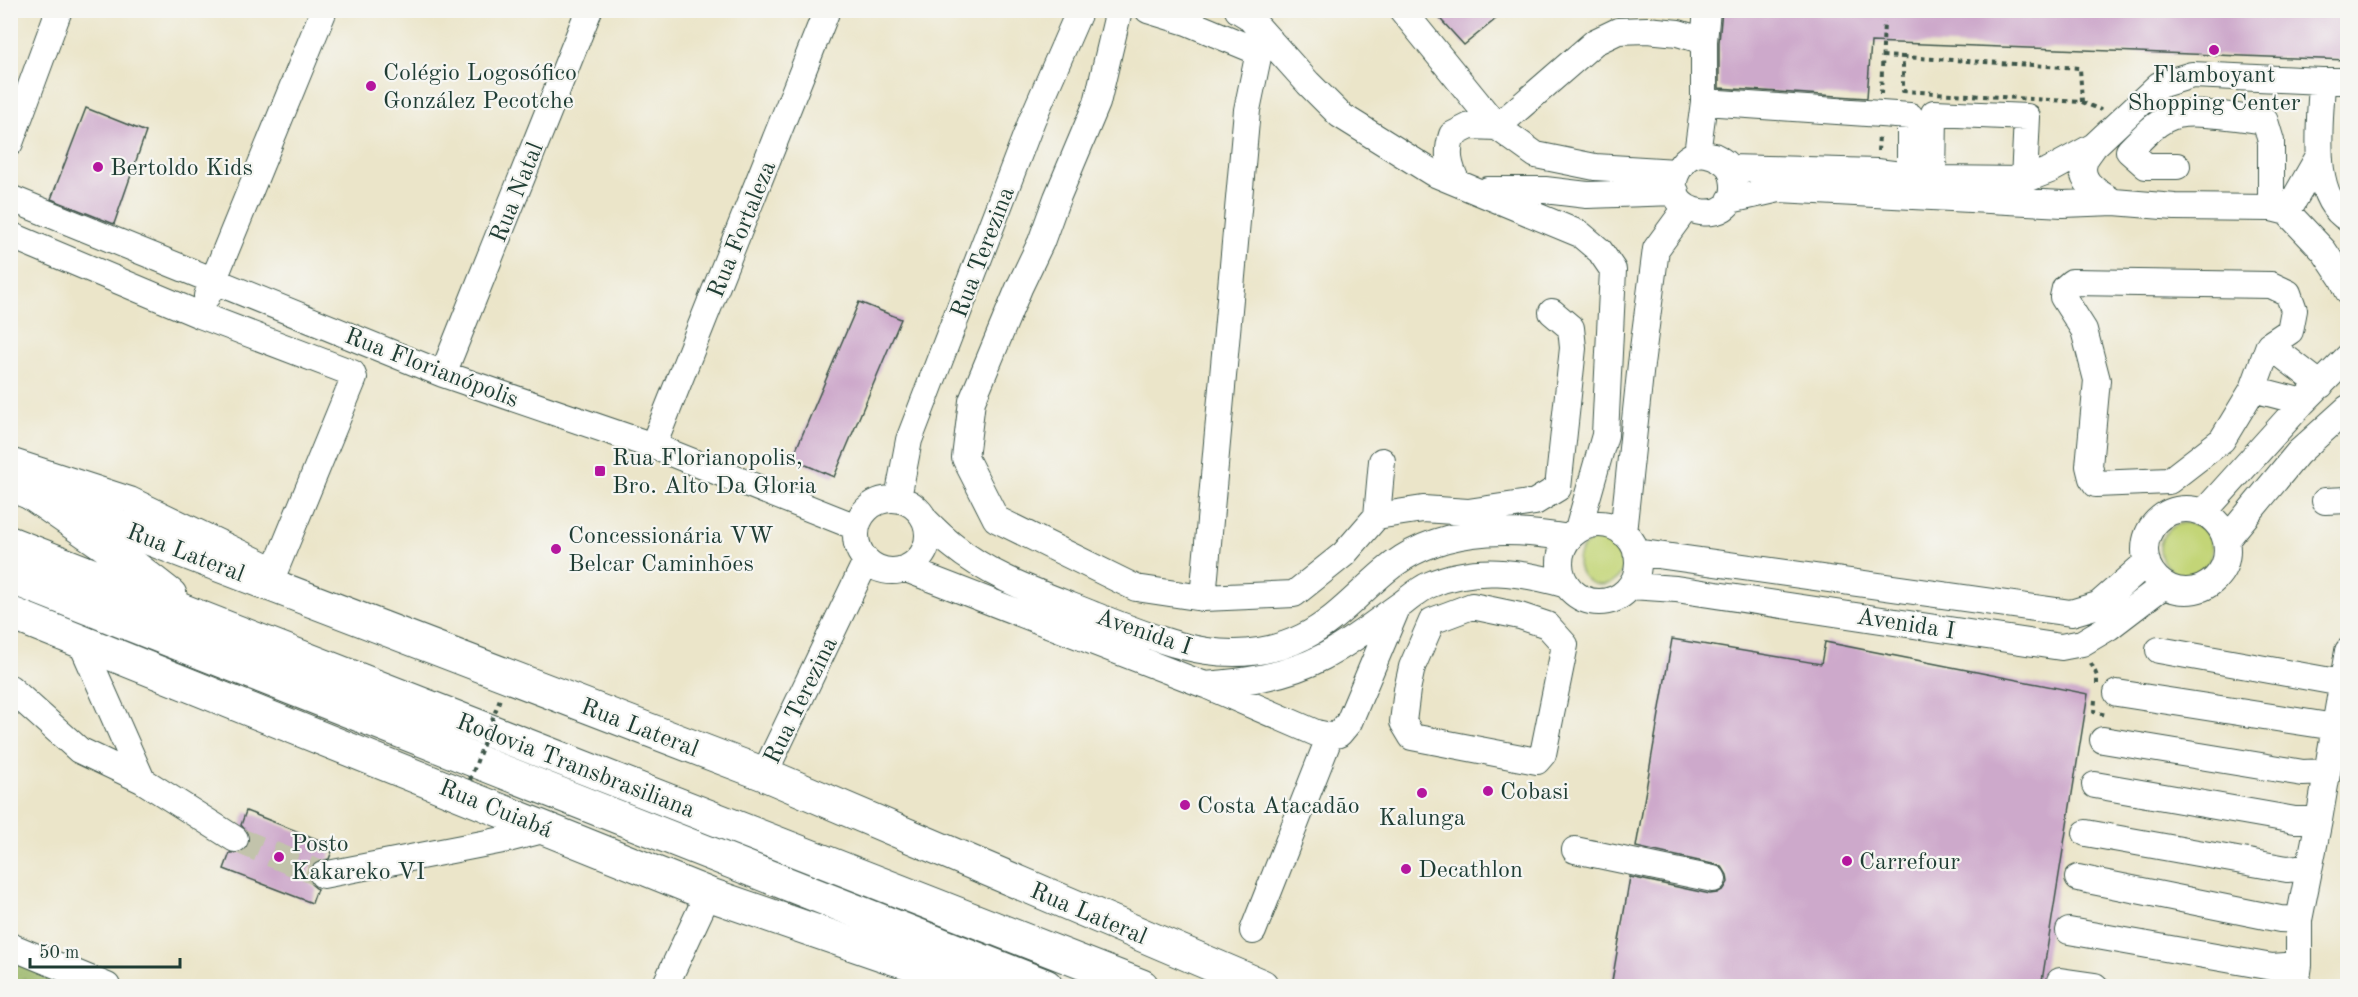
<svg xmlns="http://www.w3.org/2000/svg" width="2358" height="997" viewBox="0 0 2358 997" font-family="'Old Standard TT',serif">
	<defs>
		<pattern id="forest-firs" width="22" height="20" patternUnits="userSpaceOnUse" patternTransform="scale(1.5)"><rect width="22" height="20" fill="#9ab668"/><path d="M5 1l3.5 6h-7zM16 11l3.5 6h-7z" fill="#7d9556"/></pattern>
	</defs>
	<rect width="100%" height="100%" fill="#f6f6f2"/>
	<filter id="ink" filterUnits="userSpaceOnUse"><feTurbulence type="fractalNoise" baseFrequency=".0167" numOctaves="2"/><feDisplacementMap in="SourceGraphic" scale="12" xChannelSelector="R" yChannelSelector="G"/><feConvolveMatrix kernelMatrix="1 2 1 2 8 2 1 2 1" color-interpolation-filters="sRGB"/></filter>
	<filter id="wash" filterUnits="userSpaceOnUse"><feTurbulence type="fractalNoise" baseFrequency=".008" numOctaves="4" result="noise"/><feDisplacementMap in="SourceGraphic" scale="24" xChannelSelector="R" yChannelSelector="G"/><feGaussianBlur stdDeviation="1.35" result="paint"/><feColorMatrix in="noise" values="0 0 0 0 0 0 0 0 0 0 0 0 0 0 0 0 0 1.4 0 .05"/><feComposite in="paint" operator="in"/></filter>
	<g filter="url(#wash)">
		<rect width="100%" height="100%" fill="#ebe5c9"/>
		<!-- grass -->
		<path fill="#c3d577" stroke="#718956" stroke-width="1.5" d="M2160 549a26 26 0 1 1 52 0a26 26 0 1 1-52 0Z
			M1578 562a23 23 0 1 1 46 0a23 23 0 1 1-46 0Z"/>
		<!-- forest -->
		<path fill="url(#forest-firs)" stroke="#5c7a4e" stroke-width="1.5" d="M11 957 81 986H11Z"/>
		<g id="blocks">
			<!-- building -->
			<path fill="#cda9cb" d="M1432 10H1507L1464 45Z
				M1722 10H2348V60L1871 42 1867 98 1719 88V42Z
				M86 108 146 132 114 224 51 199Z
				M859 302 901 319 834 477 792 459Z
				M1672 639 1821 664 1825 642 2088 694 2041 987H1611L1630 877 1710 894 1717 893 1724 889 1728 882 1727 875 1723 868 1717 865 1636 847Z
				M246 811 334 846 329 859 314 863 309 870 308 878 311 884 317 889 312 903 224 869 230 853 241 852 248 847 250 840 248 833 241 825Z"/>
		</g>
	</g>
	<g filter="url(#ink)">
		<use href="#blocks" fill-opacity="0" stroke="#3e564a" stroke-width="1.5"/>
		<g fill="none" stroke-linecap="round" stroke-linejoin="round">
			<!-- minor-tunnel -->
			<path stroke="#c2c3ab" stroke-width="26" stroke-dasharray="26 13" stroke-linecap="butt" d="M235 839 323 875"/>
			<defs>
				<path id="minor" d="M1119 10 1097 103 1057 198 1041 242 1019 288 972 401 965 458 996 519 1136 588 1203 598 1294 594 1344 554 1377 516 1382 461
					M1148 10 1187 22 1259 52
					M1238 10 1248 16 1308 83 1340 115 1433 173 1580 234 1600 251 1613 270 1605 435 1578 530
					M1402 10 1497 127 1536 155 1595 167 1676 172
					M1704 41 1707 10
					M2348 81H2322C2321 120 2308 196 2348 219
					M1704 102 1910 116V176
					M10 143 59 10
					M2094 146C2091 151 2085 157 2084 163 2078 182 2100 194 2114 202
					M2177 166H2146L2129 151C2143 137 2157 120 2177 115 2196 110 2244 118 2265 121L2271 141V208
					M1730 168C1756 237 1643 218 1682 164 1695 146 1718 154 1730 168L1877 172 1933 179 2024 180 2050 170 2094 146 2159 85 2192 75 2322 81
					M1933 179 1934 113 2027 117 2024 180
					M1457 182C1449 166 1446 153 1452 135L1470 126 1497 127 1595 42 1618 31 1647 30 1678 33 1704 41V102L1697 154
					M1488 190H1545L1587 195 1676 192
					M10 198 443 374 653 446 856 527
					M1730 200 1779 189 2063 204 2114 202 2175 207 2271 208 2287 212 2324 251 2342 278 2348 291
					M2287 212 2319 156
					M10 235 200 315 352 373 354 378 275 570 130 500 10 461
					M2072 282 2271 285 2288 293 2294 310 2290 331 2269 345 2253 389 2222 440 2169 481 2096 484 2092 478 2089 466 2097 380 2084 330 2063 297 2065 288Z
					M207 296 324 10
					M2269 345 2321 385
					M443 374 589 10
					M2253 389 2303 402
					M653 446 827 10
					M898 498 909 440 1032 120 1080 10
					M856 535a36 36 0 1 1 72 0a36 36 0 1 1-72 0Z
					M2325 501 2348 500
					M2145 550a41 41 0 1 1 82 0a41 41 0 1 1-82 0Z
					M2203 513 2303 402 2348 357
					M1377 516 1423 509 1468 512 1535 502 1558 488 1573 348 1571 328 1552 312
					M925 520C934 529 943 538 952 545 993 579 1045 595 1094 615 1163 641 1230 673 1303 637 1334 622 1358 594 1384 572 1436 527 1505 527 1569 538
					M1560 563a39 39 0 1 1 78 0a39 39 0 1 1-78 0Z
					M1623 533 1641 364 1656 249 1686 208
					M2226 540 2298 453 2348 408
					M1636 552 2071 613 2098 605 2147 562
					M906 569 1205 685C1245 682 1287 676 1323 657 1352 642 1377 621 1403 603 1411 597 1420 589 1429 585 1474 565 1522 572 1567 585
					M1631 586 1676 589 2061 647 2082 643 2109 627 2164 585
					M1203 598 1247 110 1259 52 1270 40
					M1472 606 1520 616 1547 625 1565 645 1543 754 1537 761 1412 737 1403 722 1407 690 1412 667 1432 621Z
					M81 642 142 780
					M2159 650 2342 683
					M1210 687 1316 733 1330 736 1339 734 1349 722 1397 608
					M10 688 79 750 142 780 235 839
					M2117 693 2335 727
					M2103 740 2303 773 2326 772
					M764 774 866 561
					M2095 785 2295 820H2319
					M2086 833 2287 869 2309 867
					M1575 850 1713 879
					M323 875 508 839 547 829
					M2078 878 2280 919 2299 920
					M1253 931 1330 736
					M2069 931 2272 967 2299 965
					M10 946 107 986
					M2060 981 2095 986
					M665 986 708 894
					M2296 986 2299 965V920L2319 820 2348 651"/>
				<path id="major" d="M10 485 764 774 1262 986
					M10 613 708 894 893 958 988 986"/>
				<path id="highway" d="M29 492 111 549 170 595
					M10 543 1142 986
					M10 577 1046 986"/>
			</defs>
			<!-- minor casing -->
			<use href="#minor" stroke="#3e564a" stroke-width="28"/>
			<!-- major casing -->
			<use href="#major" stroke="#3e564a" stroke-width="35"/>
			<!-- highway casing -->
			<use href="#highway" stroke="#3e564a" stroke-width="35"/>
			<!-- path -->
			<path stroke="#3e564a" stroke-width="4" stroke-dasharray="4.5 4.5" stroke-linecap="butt" d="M1882 56 1903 57
				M1903 57 2080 68 2082 102 1903 91Z
				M1881 94 1884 22
				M2082 102 2101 110
				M1878 151 1879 135
				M2091 663 2097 676V684
				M2095 700 2094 712 2107 715"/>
			<!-- minor -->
			<use href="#minor" stroke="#fff" stroke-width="26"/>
			<!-- major -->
			<use href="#major" stroke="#fff" stroke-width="33"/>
			<!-- highway -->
			<use href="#highway" stroke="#fff" stroke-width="33"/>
			<!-- path-bridge -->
			<path stroke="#3e564a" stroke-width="4" stroke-dasharray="4.5 4.5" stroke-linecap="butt" d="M470 780 501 696"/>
		</g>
	</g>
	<!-- markers -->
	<g fill="#b5179e" stroke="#f6f6f2" stroke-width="2">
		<circle cx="2214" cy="50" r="6"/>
		<circle cx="371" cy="86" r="6"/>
		<circle cx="98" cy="167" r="6"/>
		<rect x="594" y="465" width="12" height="12" rx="3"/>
		<circle cx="556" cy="549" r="6"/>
		<circle cx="1488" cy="791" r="6"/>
		<circle cx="1422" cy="793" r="6"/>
		<circle cx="1185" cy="805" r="6"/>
		<circle cx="279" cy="857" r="6"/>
		<circle cx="1847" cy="861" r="6"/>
		<circle cx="1406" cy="869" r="6"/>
	</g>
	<g text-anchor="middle" stroke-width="4.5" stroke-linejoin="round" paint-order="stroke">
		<!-- poi labels -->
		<g font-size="24" fill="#1f3d34" stroke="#f6f6f2" text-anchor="start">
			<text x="383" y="80">Colégio Logosófico<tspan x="383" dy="28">González Pecotche</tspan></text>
			<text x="2214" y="82" text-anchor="middle">Flamboyant<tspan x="2214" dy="28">Shopping Center</tspan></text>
			<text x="110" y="175">Bertoldo Kids</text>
			<text x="612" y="465">Rua Florianopolis,<tspan x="612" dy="28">Bro. Alto Da Gloria</tspan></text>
			<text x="568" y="543">Concessionária VW<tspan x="568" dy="28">Belcar Caminhões</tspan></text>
			<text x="1500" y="799">Cobasi</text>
			<text x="1197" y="813">Costa Atacadão</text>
			<text x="1422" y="825" text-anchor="middle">Kalunga</text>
			<text x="291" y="851">Posto<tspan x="291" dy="28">Kakareko VI</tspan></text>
			<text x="1859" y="869">Carrefour</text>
			<text x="1418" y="877">Decathlon</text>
		</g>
		<!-- street labels -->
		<g font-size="24" fill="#1f3d34" stroke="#f6f6f2">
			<text transform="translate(516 192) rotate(-68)" y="8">Rua Natal</text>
			<text transform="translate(741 229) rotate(-68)" y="8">Rua Fortaleza</text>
			<text transform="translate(982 252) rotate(-69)" y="8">Rua Terezina</text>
			<text transform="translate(432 367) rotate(21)" y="8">Rua Florianópolis</text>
			<text transform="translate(186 552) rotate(21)" y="8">Rua Lateral</text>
			<text transform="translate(1906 623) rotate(9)" y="8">Avenida I</text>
			<text transform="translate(1144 631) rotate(19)" y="8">Avenida I</text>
			<text transform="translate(800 700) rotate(-64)" y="8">Rua Terezina</text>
			<text transform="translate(640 727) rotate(21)" y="8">Rua Lateral</text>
			<text transform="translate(576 765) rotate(21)" y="8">Rodovia Transbrasiliana</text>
			<text transform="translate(496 808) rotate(22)" y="8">Rua Cuiabá</text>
			<text transform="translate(1089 913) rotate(23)" y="8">Rua Lateral</text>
		</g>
	</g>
	<!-- margin -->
	<rect width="2358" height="997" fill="none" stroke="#f6f6f2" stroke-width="36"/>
	<!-- scale -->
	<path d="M30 958v9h150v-9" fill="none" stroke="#1f3d34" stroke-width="3"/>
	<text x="39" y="958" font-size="18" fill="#1f3d34" stroke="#f6f6f2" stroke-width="4.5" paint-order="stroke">50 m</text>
</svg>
